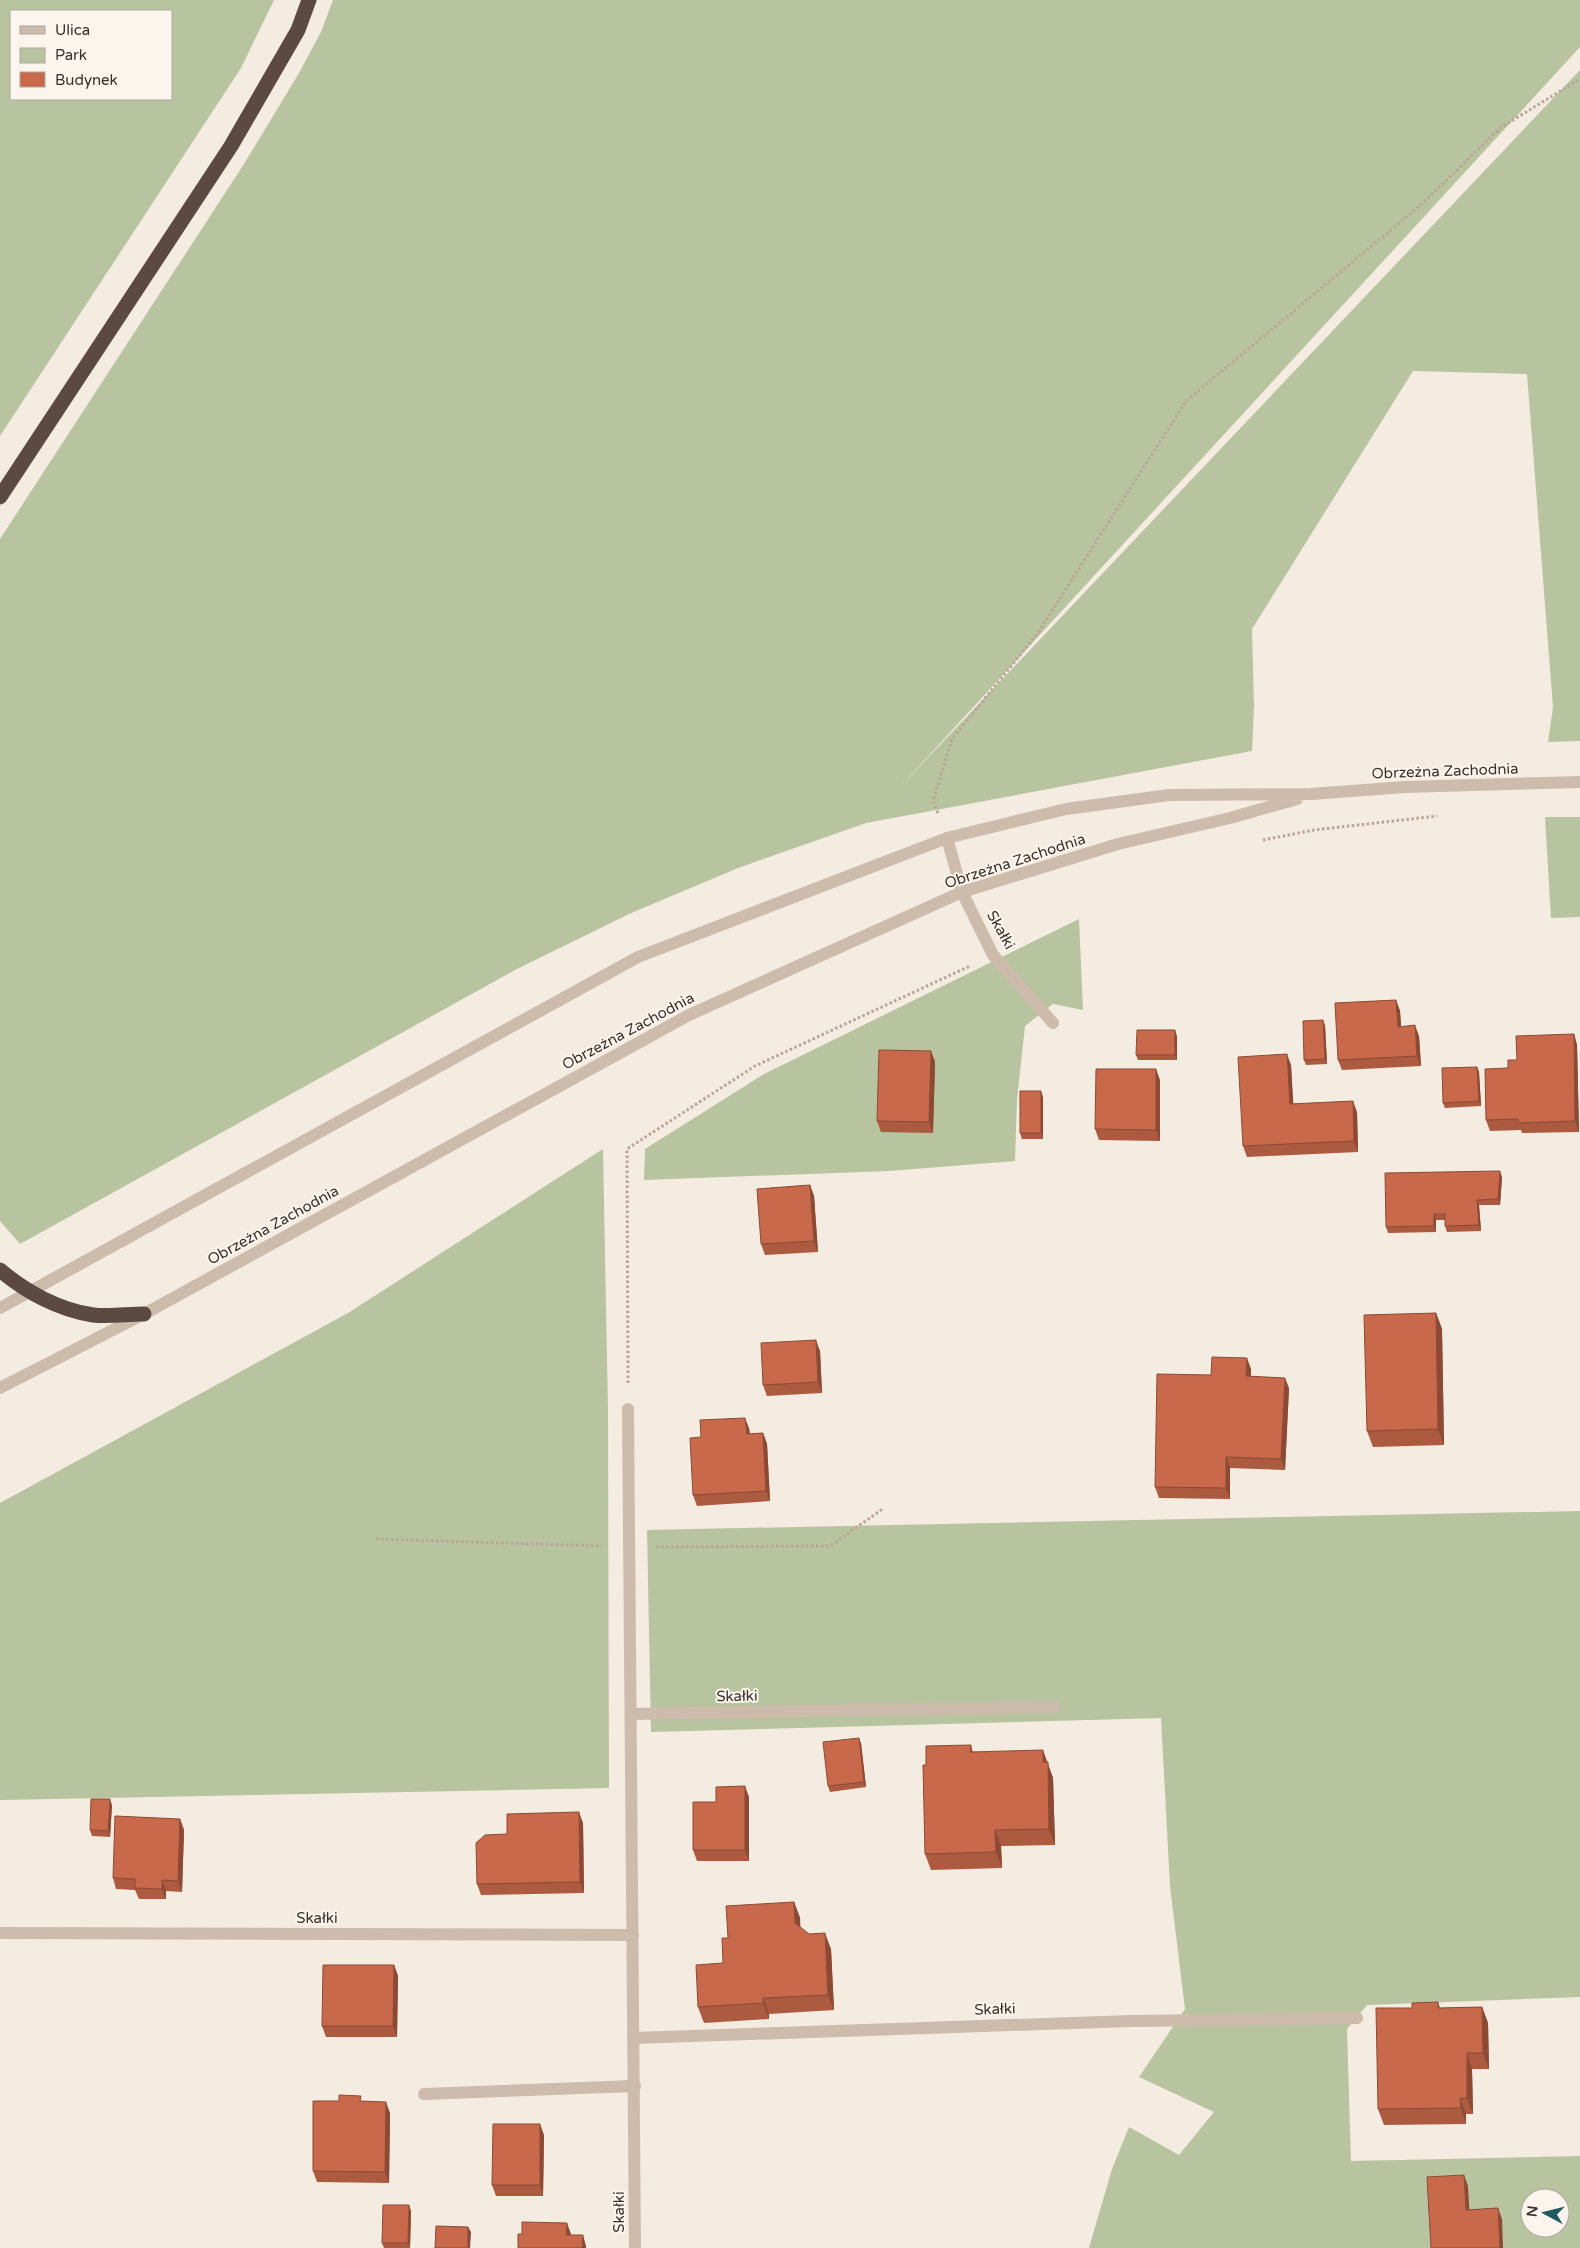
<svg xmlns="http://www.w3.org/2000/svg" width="1580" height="2248" viewBox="0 0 1580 2248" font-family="'Varela Round',sans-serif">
	<rect width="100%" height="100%" fill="#f4ebe1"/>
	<!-- green -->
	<path fill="#b8c4a0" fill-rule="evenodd" d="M0 0H274L241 68 0 436ZM11 11H171V99H11Z
		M333 0H1580V47L899 788 1580 70V741L1548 742 1553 707 1527 374 1413 371 1252 629 1254 707 1252 751 866 823 738 868 629 914 517 969 20 1244 0 1221V539L244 164 299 73 321 32Z
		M1545 817H1580V917L1551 918Z
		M1079 919 1083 1010 1053 1004 1025 1026 1017 1099 1015 1161 889 1171 644 1180 645 1149 764 1074Z
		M603 1149 608 1412 609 1788 0 1800V1503L348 1313Z
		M1580 1511V1997L1367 2005 1347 2029 1351 2161 1580 2156V2248H1089L1112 2169 1129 2127 1179 2155 1214 2112 1139 2077 1185 2009 1170 1886 1161 1718 651 1732 647 1530ZM1530 2198H1560V2228H1530Z"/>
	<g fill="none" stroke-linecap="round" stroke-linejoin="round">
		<!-- path -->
		<path stroke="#b9a596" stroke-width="3" stroke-dasharray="2.5 2.5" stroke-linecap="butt" d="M938 813 933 801 952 739 1038 633 1186 401 1422 204 1500 128 1580 79
			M1263 840 1314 830 1437 816
			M628 1383 627 1149 755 1066 970 966
			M376 1539 602 1546
			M656 1547 830 1546 884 1508"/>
		<!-- service -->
		<path stroke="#cdbbac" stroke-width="12" d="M947 838 962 892 993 955 1053 1023
			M424 2094 635 2086"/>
		<!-- minor -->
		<path stroke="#cdbbac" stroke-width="12" d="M628 1409 635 2248
			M631 1714 1054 1707
			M0 1933 633 1935
			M634 2038 1131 2021 1357 2018"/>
		<!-- tertiary -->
		<path stroke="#cdbbac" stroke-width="12" d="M0 1308 638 957 947 838 1066 809 1169 795 1311 794 1405 787 1580 782
			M0 1388 144 1314 689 1015 962 892 1118 844 1230 818 1297 799"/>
		<!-- motorway -->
		<path stroke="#5c4a42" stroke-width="15" d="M0 497 231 146 298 30 309 0
			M0 1270C26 1292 59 1310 93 1315 109 1317 128 1314 144 1314"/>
	</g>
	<!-- wall -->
	<path fill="#ac5a40" d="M1396 1000 1400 1011 1401 1027 1419 1036 1421 1066 1342 1070 1338 1060Z
		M1325 1025 1327 1064 1306 1065 1304 1060Z
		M1574 1034 1577 1045 1579 1132 1522 1133 1521 1130 1490 1131 1486 1120 1517 1060Z
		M1177 1036V1060H1138L1136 1055Z
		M931 1051 935 1062 933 1133 881 1132 877 1121Z
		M1291 1065 1293 1104 1357 1112 1358 1152 1247 1157 1243 1146Z
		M1477 1067 1479 1072 1481 1106 1445 1108 1443 1103Z
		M1160 1080V1141L1099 1140 1095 1129Z
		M1043 1097V1139H1022L1020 1133Z
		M1502 1177 1500 1205H1479L1481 1231 1447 1232 1445 1226V1220H1436V1232L1388 1233 1386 1227Z
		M810 1185 814 1196 818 1252 765 1255 761 1244Z
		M1436 1313 1442 1329 1444 1445 1373 1447 1367 1431Z
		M820 1351 822 1393 767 1396 763 1385Z
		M1251 1369V1376L1289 1388 1285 1470 1230 1468V1499L1159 1498 1155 1487 1211 1375Z
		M749 1428 750 1434 763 1433 767 1444 770 1501 697 1506 693 1495 701 1437Z
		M861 1743 866 1787 830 1792 828 1786Z
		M971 1745 973 1752 1047 1762 1053 1778 1055 1845 1001 1846 1002 1868 931 1870 925 1854 926 1765Z
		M749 1797V1861H697L693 1850 716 1802Z
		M112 1805 110 1837 92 1836 90 1830Z
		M180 1819 184 1830 182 1892 166 1891V1899H139L135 1890 116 1889 113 1878Z
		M583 1823 584 1893 481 1895 477 1884 507 1834Z
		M794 1902 800 1918V1927L809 1934 831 1949 834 2010 769 2014V2019L704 2023 698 2007 723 1963 728 1938Z
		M394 1965 398 1976 397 2037H326L322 2026Z
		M1438 2002 1440 2008 1482 2007 1488 2023 1489 2069H1472L1473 2114H1466V2124L1384 2125 1378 2109 1412 2008Z
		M363 2102 390 2113 389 2183 317 2182 313 2171Z
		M544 2135 543 2196H496L492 2185Z
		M411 2211 410 2248H384L382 2243Z"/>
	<!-- shaded-wall -->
	<path fill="#8c4a34" d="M1396 1000 1400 1011 1402 1038 1398 1027Z
		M1323 1020 1325 1025 1327 1064 1325 1059Z
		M1415 1025 1419 1036 1421 1066 1417 1056Z
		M1175 1030 1177 1036V1060L1175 1055Z
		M1574 1034 1577 1045 1579 1132 1575 1121Z
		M931 1051 935 1062 933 1133 929 1122Z
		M1287 1054 1291 1065 1294 1115 1290 1104Z
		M1477 1067 1479 1072 1481 1106 1479 1101Z
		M1156 1069 1160 1080V1141L1156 1130Z
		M1041 1091 1043 1097V1139L1041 1133Z
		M1353 1101 1357 1112 1358 1152 1354 1141Z
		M1500 1171 1502 1177 1500 1205 1498 1199Z
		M810 1185 814 1196 818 1252 814 1241Z
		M1477 1200 1479 1205 1481 1231 1479 1225Z
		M1434 1214 1436 1220V1232L1434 1226Z
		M1436 1313 1442 1329 1444 1445 1438 1429Z
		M816 1340 820 1351 822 1393 818 1382Z
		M1247 1358 1251 1369 1250 1387 1246 1376Z
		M1285 1378 1289 1388 1285 1470 1281 1459Z
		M745 1418 749 1428 751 1445 747 1434Z
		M763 1433 767 1444 770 1501 766 1491Z
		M1226 1457 1230 1468V1499L1226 1488Z
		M859 1738 861 1743 866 1787 864 1782Z
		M1043 1750 1053 1778 1055 1845 1049 1829 1043 1762Z
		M745 1786 749 1797V1861L745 1850Z
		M110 1799 112 1805 110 1837 108 1831Z
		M579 1812 583 1823 584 1893 580 1882Z
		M180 1819 184 1830 182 1892 178 1881Z
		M995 1830 1001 1846 1002 1868 996 1852Z
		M162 1880 166 1891V1899L162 1889Z
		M794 1902 800 1918 801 1939 795 1923Z
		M825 1933 831 1949 834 2010 828 1995Z
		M394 1965 398 1976 397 2037 393 2026Z
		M763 1998 769 2014V2019L763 2003Z
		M1482 2007 1488 2023 1489 2069 1483 2053Z
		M1467 2053 1472 2069 1473 2114 1467 2098Z
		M1460 2098 1466 2114V2124L1461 2108Z
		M386 2102 390 2113 389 2183 385 2172Z
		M540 2124 544 2135 543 2196 540 2185Z
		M1464 2175 1468 2186 1470 2221 1466 2210Z
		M409 2205 411 2211 410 2248 408 2243Z
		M1498 2208 1502 2219 1503 2248H1500Z
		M567 2223 571 2234 570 2246 566 2235Z
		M468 2227 471 2232 470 2248H468Z
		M583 2235 586 2246V2248H582Z"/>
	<!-- building -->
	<path fill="#c8694b" stroke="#8c4a34" d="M1396 1000 1398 1027 1415 1025 1417 1056 1338 1060 1335 1003Z
		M1323 1020 1325 1059 1304 1060 1303 1021Z
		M1137 1030H1175V1055H1136Z
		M1574 1034 1575 1121 1518 1123V1119L1486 1120 1485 1069 1508 1068V1060H1517L1516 1036Z
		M879 1050 931 1051 929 1122 877 1121Z
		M1287 1054 1290 1104 1353 1101 1354 1141 1243 1146 1238 1057Z
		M1477 1067 1479 1101 1443 1103 1442 1068Z
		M1096 1069H1156V1130L1095 1129Z
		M1020 1091H1041V1133H1020Z
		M1500 1171 1498 1199 1477 1200 1479 1225 1445 1226V1214H1434V1226L1386 1227 1385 1173Z
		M810 1185 814 1241 761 1244 757 1189Z
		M1436 1313 1438 1429 1367 1431 1364 1315Z
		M816 1340 818 1382 763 1385 761 1343Z
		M1212 1357 1247 1358 1246 1376 1285 1378 1281 1459 1226 1457V1488L1155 1487 1157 1374 1211 1375Z
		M745 1418 747 1434 763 1433 766 1491 693 1495 690 1438 701 1437 700 1420Z
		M859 1738 864 1782 828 1786 823 1742Z
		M971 1745 970 1752 1043 1750V1762H1048L1049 1829 995 1830 996 1852 925 1854 923 1765H926V1746Z
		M745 1786V1850H693V1802H716V1787Z
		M91 1799H110L108 1831 90 1830Z
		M579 1812 580 1882 477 1884 476 1843 485 1835 507 1834V1814Z
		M115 1816 180 1819 178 1881 162 1880V1889L135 1888V1879L113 1878Z
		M794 1902 795 1923 809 1934 825 1933 828 1995 763 1998V2003L698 2007 696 1965 723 1963 722 1938H728L726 1906Z
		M323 1965H394L393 2026H322Z
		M1438 2002V2008L1482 2007 1483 2053H1467V2098H1460L1461 2108 1378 2109 1376 2008H1412V2003Z
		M339 2095 361 2096 360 2101 386 2102 385 2172 313 2171V2101H339Z
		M493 2124H540V2185H492Z
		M1464 2175 1466 2210 1498 2208 1500 2248H1431L1427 2177Z
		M383 2205H409L408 2243H382Z
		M522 2222 567 2223 566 2235H583L582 2248H518V2234H522Z
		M436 2226 468 2227V2248H435Z"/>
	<g text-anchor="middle" stroke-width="4" stroke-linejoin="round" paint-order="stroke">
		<!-- street labels -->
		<g font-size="15" fill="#3b302b" stroke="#fbf5ee">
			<text transform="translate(1445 771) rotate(-2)" y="5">Obrzeżna Zachodnia</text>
			<text transform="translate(1015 861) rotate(-18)" y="5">Obrzeżna Zachodnia</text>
			<text transform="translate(1001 930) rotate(61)" y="5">Skałki</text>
			<text transform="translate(628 1031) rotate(-28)" y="5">Obrzeżna Zachodnia</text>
			<text transform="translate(273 1225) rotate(-29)" y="5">Obrzeżna Zachodnia</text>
			<text transform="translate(737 1696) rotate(-1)" y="5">Skałki</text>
			<text x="317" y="1923">Skałki</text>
			<text transform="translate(995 2009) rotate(-2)" y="5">Skałki</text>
			<text transform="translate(619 2212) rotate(-90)" y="5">Skałki</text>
		</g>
	</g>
	<!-- legend -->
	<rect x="10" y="10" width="162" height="90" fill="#fbf5ee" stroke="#aea6a0"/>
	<rect x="20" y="26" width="25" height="8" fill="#cdbbac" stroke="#aea6a0"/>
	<text x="55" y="35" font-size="15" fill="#3b302b">Ulica</text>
	<rect x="20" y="48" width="25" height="15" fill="#b8c4a0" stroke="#aea6a0"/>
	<text x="55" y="60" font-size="15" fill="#3b302b">Park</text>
	<rect x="20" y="72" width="25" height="15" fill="#c8694b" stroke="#aea6a0"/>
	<text x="55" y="85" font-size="15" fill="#3b302b">Budynek</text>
	<!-- north arrow -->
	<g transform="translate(1545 2213) rotate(277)"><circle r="24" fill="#fbf5ee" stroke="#aea6a0"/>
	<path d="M0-4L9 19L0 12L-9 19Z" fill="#1f5a5e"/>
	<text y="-8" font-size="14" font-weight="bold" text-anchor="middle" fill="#3b302b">N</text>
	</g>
</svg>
